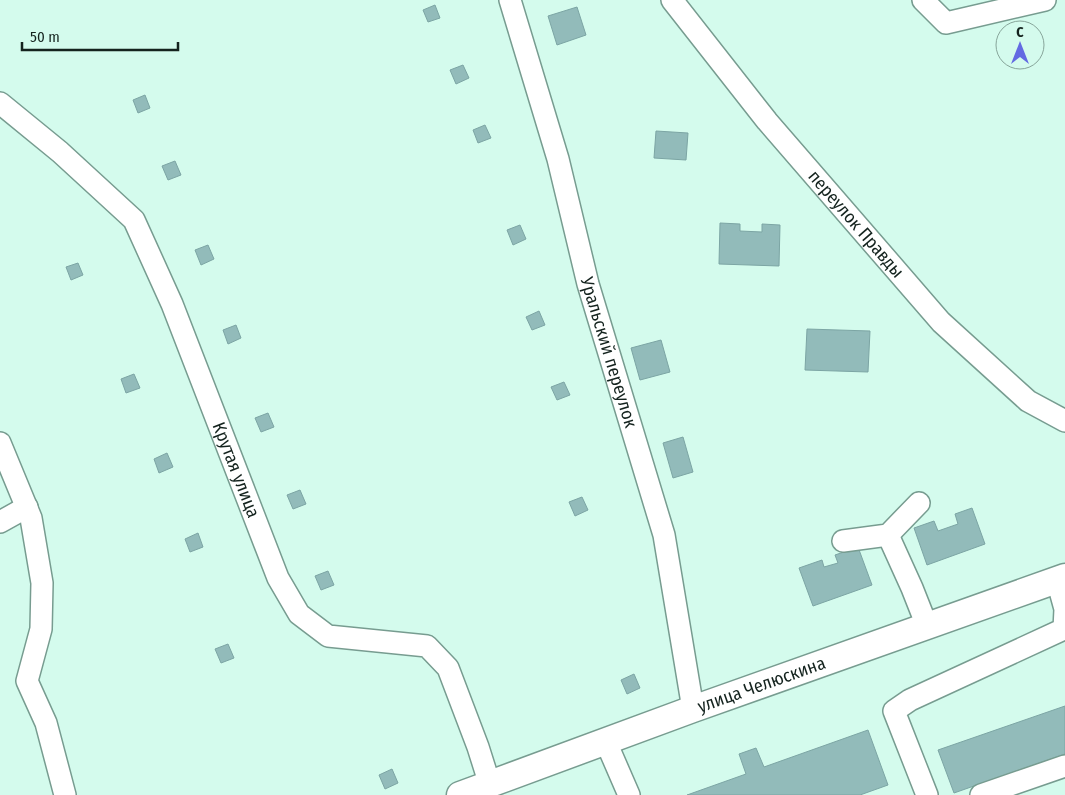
<svg xmlns="http://www.w3.org/2000/svg" width="1065" height="795" viewBox="0 0 1065 795" font-family="'Fira Sans Condensed',sans-serif">
	<rect width="100%" height="100%" fill="#d4fbed"/>
	<!-- building -->
	<path fill="#92bbba" stroke="#7ca5a4" d="M435 5 440 18 428 22 423 10Z
		M577 7 586 35 557 45 548 16Z
		M463 65 469 78 456 84 450 70Z
		M145 95 150 108 138 113 133 100Z
		M485 125 491 138 478 143 473 130Z
		M656 131 688 133 686 160 654 158Z
		M175 161 181 175 168 180 162 166Z
		M720 223 740 224V231L762 232V224L780 225 779 266 719 264Z
		M520 225 526 239 513 245 507 230Z
		M208 245 214 259 201 265 195 250Z
		M78 263 83 275 71 280 66 267Z
		M539 311 545 325 532 330 526 317Z
		M236 325 241 338 228 344 223 330Z
		M807 329 870 331 868 372 805 370Z
		M661 340 670 372 640 380 631 348Z
		M134 374 140 388 126 393 121 379Z
		M564 382 570 395 557 400 551 387Z
		M268 413 274 427 261 432 255 418Z
		M683 437 693 472 673 478 663 443Z
		M167 453 173 467 159 473 154 459Z
		M300 490 306 504 293 509 287 495Z
		M582 497 588 510 575 516 569 502Z
		M972 508 985 544 927 565 914 528 934 521 938 531 958 524 955 514Z
		M198 533 203 547 190 552 185 539Z
		M858 547 872 585 813 606 799 568 822 560 824 567 838 563 835 555Z
		M328 571 334 585 321 590 315 576Z
		M228 644 234 658 221 663 215 649Z
		M634 674 640 688 627 694 621 680Z
		M1065 706V754L954 793 938 750Z
		M868 730 888 785 860 795H687L746 774 739 754 756 748 764 767Z
		M392 769 398 783 385 789 379 775Z"/>
	<g fill="none" stroke-linecap="round" stroke-linejoin="round">
		<defs>
			<g id="minor">
				<path id="s1" d="M510 0 558 159 588 284 664 535 693 709"/>
				<path id="s2" d="M672 0 767 121 941 322 1028 401 1065 421"/>
				<path d="M923 0 946 23 1045 0"/>
				<path id="s3" d="M0 103 60 152 134 220 172 304 278 578 299 614 328 636 427 646 448 668 478 747 490 785"/>
				<path d="M0 443 31 518 42 583 41 629 27 681 46 723 65 795"/>
				<path d="M0 522 27 507"/>
				<path d="M888 535 912 588 927 626"/>
				<path d="M843 541 888 535 919 503"/>
				<path d="M606 742 629 795"/>
				<path d="M927 795 894 711 910 700 1064 629 1065 609 1057 580"/>
				<path d="M981 795 1065 766"/>
			</g>
			<g id="major">
				<path id="s4" d="M460 795 693 709 1065 577"/>
			</g>
		</defs>
		<!-- minor casing -->
		<use href="#minor" stroke="#779c90" stroke-width="24"/>
		<!-- major casing -->
		<use href="#major" stroke="#779c90" stroke-width="29"/>
		<!-- minor -->
		<use href="#minor" stroke="#fff" stroke-width="21"/>
		<!-- major -->
		<use href="#major" stroke="#fff" stroke-width="26"/>
	</g>
	<g text-anchor="middle" stroke-width="4" stroke-linejoin="round" paint-order="stroke">
		<!-- street labels -->
		<g font-size="18" fill="#14231e" stroke="#d4fbed">
			<text dy="6" stroke="none"><textPath href="#s2" startOffset="290">переулок Правды</textPath></text>
			<text dy="6" stroke="none"><textPath href="#s1" startOffset="366">Уральский переулок</textPath></text>
			<text dy="6" stroke="none"><textPath href="#s3" startOffset="448">Крутая улица</textPath></text>
			<text dy="6" stroke="none"><textPath href="#s4" startOffset="321">улица Челюскина</textPath></text>
		</g>
	</g>
	<!-- north arrow -->
	<g transform="translate(1020 45)"><circle r="24" fill="#d4fbed" stroke="#87a59a"/>
	<path d="M0-4L9 19L0 12L-9 19Z" fill="#636ae2"/>
	<text y="-8" font-size="14" font-weight="bold" text-anchor="middle" fill="#14231e">С</text>
	</g>
	<!-- scale -->
	<path d="M22 42v8h156v-8" fill="none" stroke="#14231e" stroke-width="2.5"/>
	<text x="30" y="42" font-size="15" fill="#14231e" stroke="#d4fbed" stroke-width="4" paint-order="stroke">50 m</text>
</svg>
